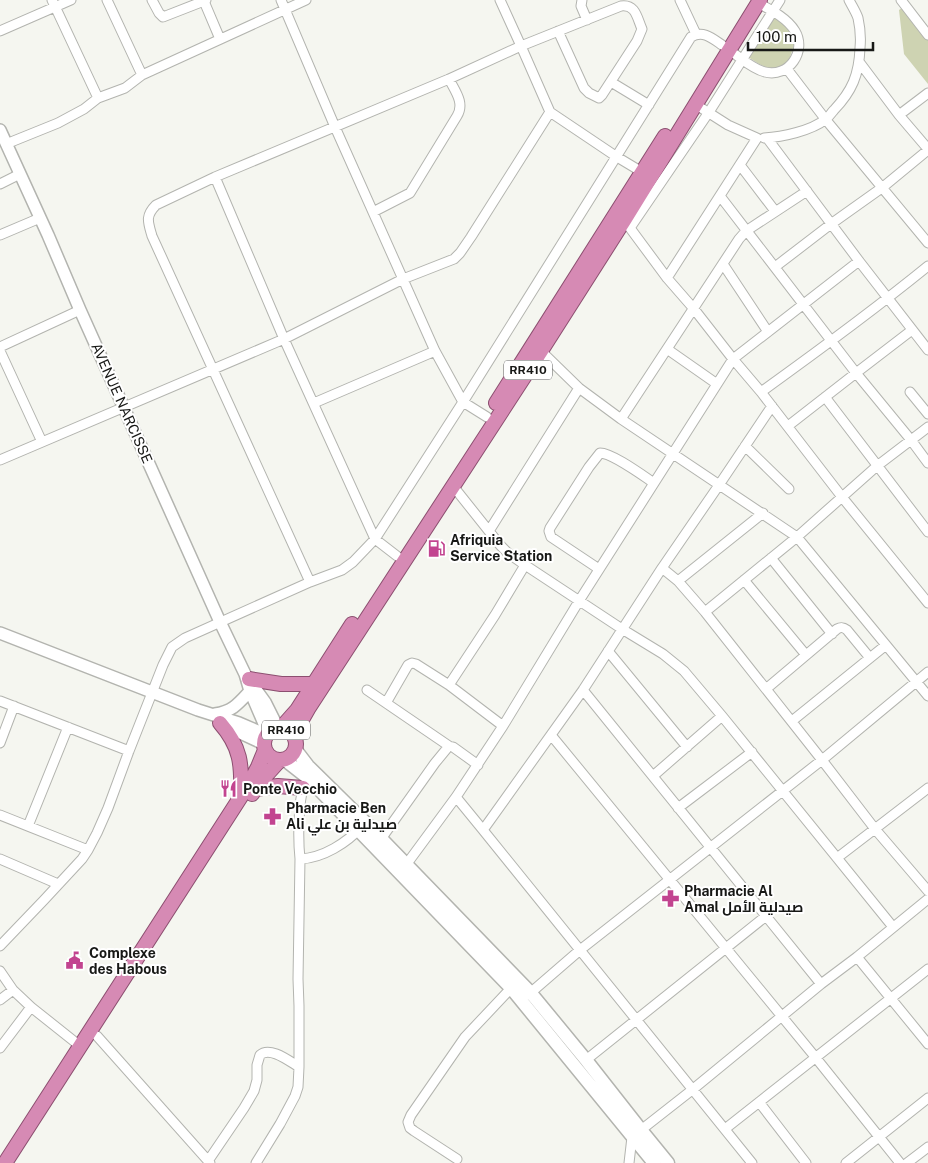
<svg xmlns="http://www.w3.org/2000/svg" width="928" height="1163" viewBox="0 0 928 1163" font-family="'Public Sans',Cairo,sans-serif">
	<rect width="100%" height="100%" fill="#f5f6f0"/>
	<!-- green -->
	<path fill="#ced3b2" d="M903 7 928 39V84L904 54 899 10Z
		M774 17 785 25 791 31 794 45 789 60 785 65 770 69 759 64 748 57Z"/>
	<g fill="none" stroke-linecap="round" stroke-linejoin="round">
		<defs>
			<path id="minor" d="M52 0 98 98
				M107 0 142 75
				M152 0 159 13 163 17 204 1
				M206 0 204 1 206 6 220 39
				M281 0 335 127 435 351 463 402 487 417
				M500 0 521 46 550 112 617 157 642 172
				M582 0 581 6 587 20
				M680 0 696 34
				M901 0 928 35
				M0 31 71 0
				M729 50C740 57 752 69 765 72 789 78 807 51 795 31 787 18 771 10 758 3
				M860 63 899 115 928 149
				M787 69 826 120 928 243
				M611 82 649 105
				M899 115 928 93
				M764 138C782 137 811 131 826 119 829 117 831 113 834 110 852 91 859 75 860 48 861 38 860 27 858 18 856 12 852 6 849 0
				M767 138 859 261 928 350
				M6 144 58 123 84 109 98 98 125 88 142 75 306 0
				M740 165 775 211
				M215 177 284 339 375 539 397 556
				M0 184 20 174
				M720 196 856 373 911 440 928 463
				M373 212 410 193 457 116C465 103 455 91 449 79
				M625 219 630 228 667 278 694 309 733 359 761 392 842 497 928 603
				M630 228 709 112 780 0
				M0 235 40 218
				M723 264 768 332
				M775 267 831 224 883 187 928 150
				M667 278 757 138 728 125 695 104
				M0 347 80 310
				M667 349 717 384
				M0 351 42 442
				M541 351 579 388 621 419 797 537 928 696
				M761 392C818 351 874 310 928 266
				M910 392 928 414
				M825 397 928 532
				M314 403 435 351
				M621 419 739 239 746 231 807 191
				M788 426 856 373 912 330
				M745 446 789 489
				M0 460 284 339 403 279 454 259 460 253 471 237 550 112
				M453 486 500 545 508 553 525 565
				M489 531 579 388
				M771 558 832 634
				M662 568 678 581 705 612 822 760 875 829 928 891
				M599 569 551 537 549 531 550 528 589 467 600 453C612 453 642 475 654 483
				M744 580 806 655
				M678 581 763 513
				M310 582 152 236C148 222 145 216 156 205L215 177 449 79 521 46 621 6C636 4 637 18 642 29L637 41 602 95 599 98 589 93 584 88 558 31
				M705 612 797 537 877 466 928 427
				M608 651 687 747
				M766 689 837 629C841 627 843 627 847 630L870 658
				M367 690 449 746
				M583 690 821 984
				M0 701 129 751
				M386 703 408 665 412 663 416 664 449 685
				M792 721 886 645
				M503 726 449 685 495 615 525 565 622 629 663 654 684 671 722 716 893 927
				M551 735 816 1058 900 1163
				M0 743 14 706
				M653 776 722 716
				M456 797 483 830
				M678 808 752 752
				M0 815 88 850
				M28 826 68 727
				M381 839 435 763 449 746 453 747 478 765
				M837 858 928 788
				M0 859 58 884
				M300 859C323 858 347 843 362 826
				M403 869 456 797 503 726 579 601 733 359 859 261
				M0 946 44 900 82 859 88 850 97 833 108 808 129 751 163 665 172 647 185 638 310 582 342 570 353 562 375 539 463 402 691 37C703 30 712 38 722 45
				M857 957 928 1044
				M0 971 13 990
				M528 995 580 950 822 760 928 672
				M0 1000 13 990 31 1007 80 1046
				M97 1036 210 1163
				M0 1048 31 1007
				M586 1060 766 916
				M759 1102 806 1163
				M725 1129 928 969
				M457 1159 414 1131 410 1128 408 1122 411 1115 465 1037 515 984
				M208 1161 244 1108 254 1091 257 1080V1065L260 1055C270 1046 289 1061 299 1067
				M256 1163 280 1124 295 1096 298 1087 299 1067V1006L298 979 300 859C298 841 298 802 304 785
				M629 1163 632 1137 641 1130 692 1090 821 984 857 957 928 899
				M752 1163 483 830 583 690 662 568 719 485 772 406
				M846 1163 928 1098
				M907 1163 928 1147"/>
			<path id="tertiary" d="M0 130 48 235 80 310 220 622 245 674 250 691 268 733
				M0 633 198 710 239 723 267 735
				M252 684 265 702 278 728
				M215 714C233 711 238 704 250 691
				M221 724 264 744"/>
			<path id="secondary" d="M295 749 308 766 366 823 530 992 586 1060 641 1130 668 1163
				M285 760 308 778 511 988 654 1163"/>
			<path id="trunk" d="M496 403 665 136
				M249 679 281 684H313
				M220 723C241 747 242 765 241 795
				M281 728 297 710 352 624
				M264 744a16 16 0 1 1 32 0a16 16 0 1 1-32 0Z
				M295 739 300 723 308 709 541 351 625 219 760 0
				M255 789 278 786 303 788
				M252 794 261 781 280 760
				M5 1163 249 784 258 767 265 750"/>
		</defs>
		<!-- minor casing -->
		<use href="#minor" stroke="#b3b4af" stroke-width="11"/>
		<!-- tertiary casing -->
		<use href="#tertiary" stroke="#b3b4af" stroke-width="14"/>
		<!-- secondary casing -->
		<use href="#secondary" stroke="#b3b4af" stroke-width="15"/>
		<!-- trunk casing -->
		<use href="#trunk" stroke="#8c4f70" stroke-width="16"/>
		<!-- minor -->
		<use href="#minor" stroke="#fff" stroke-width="9"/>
		<!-- tertiary -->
		<use href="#tertiary" stroke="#fff" stroke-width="11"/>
		<!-- secondary -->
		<use href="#secondary" stroke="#fff" stroke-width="12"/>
		<!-- trunk -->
		<use href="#trunk" stroke="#d68ab4" stroke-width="14"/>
	</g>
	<!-- icons -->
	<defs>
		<symbol id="fuel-bare" viewBox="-9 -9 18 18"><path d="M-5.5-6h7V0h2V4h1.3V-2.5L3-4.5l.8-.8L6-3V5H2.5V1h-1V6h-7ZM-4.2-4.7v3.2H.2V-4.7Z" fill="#c24490" stroke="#fff" stroke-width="2.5" paint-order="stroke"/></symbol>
		<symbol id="restaurant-bare" viewBox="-9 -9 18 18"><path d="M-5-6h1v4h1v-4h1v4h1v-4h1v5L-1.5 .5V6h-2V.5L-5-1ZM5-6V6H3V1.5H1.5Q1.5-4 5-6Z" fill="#c24490" stroke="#fff" stroke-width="2.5" paint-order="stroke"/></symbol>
		<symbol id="pharmacy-bare" viewBox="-9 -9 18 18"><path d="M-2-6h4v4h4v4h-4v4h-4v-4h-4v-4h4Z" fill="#c24490" stroke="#fff" stroke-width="2.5" paint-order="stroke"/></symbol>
		<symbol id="civic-bare" viewBox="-9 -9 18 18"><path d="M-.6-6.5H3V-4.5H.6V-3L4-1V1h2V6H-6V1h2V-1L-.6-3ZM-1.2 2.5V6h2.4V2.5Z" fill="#c24490" stroke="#fff" stroke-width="2.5" paint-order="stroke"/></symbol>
	</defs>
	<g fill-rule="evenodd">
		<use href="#fuel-bare" x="424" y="536" width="25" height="25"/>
		<use href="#restaurant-bare" x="216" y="776" width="25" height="25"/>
		<use href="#pharmacy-bare" x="260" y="804" width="25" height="25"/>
		<use href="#pharmacy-bare" x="658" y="886" width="25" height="25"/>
		<use href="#civic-bare" x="62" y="948" width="25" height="25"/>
	</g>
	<g text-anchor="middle" stroke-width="4" stroke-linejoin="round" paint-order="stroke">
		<!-- shield labels -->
		<g fill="#fff" stroke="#5d5d5c" stroke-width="1">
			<rect x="504" y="360.5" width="48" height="19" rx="4"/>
			<rect x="262" y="720.5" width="48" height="19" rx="4"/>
		</g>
		<g font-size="12" font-weight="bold" fill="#171816">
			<text x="528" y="374">RR410</text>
			<text x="286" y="734">RR410</text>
		</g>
		<!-- street labels -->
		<g font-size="14" fill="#171816" stroke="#fff">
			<text transform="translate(122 403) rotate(66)" y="5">AVENUE NARCISSE</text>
		</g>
		<!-- poi labels -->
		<g font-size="14" font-weight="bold" fill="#171816" stroke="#fff" text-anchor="start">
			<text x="450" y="545">Afriquia<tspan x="450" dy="16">Service Station</tspan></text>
			<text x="243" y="794">Ponte Vecchio</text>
			<text x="286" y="813">Pharmacie Ben<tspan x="286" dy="16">Ali صيدلية بن علي</tspan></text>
			<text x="684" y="896">Pharmacie Al<tspan x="684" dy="16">Amal صيدلية الأمل</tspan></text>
			<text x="89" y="958">Complexe<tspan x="89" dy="16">des Habous</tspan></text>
		</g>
	</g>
	<!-- scale -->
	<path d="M748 42v8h125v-8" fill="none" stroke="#171816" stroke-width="2.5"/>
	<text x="756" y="42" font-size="15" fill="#171816" stroke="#ffffff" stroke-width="4" paint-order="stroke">100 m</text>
</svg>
